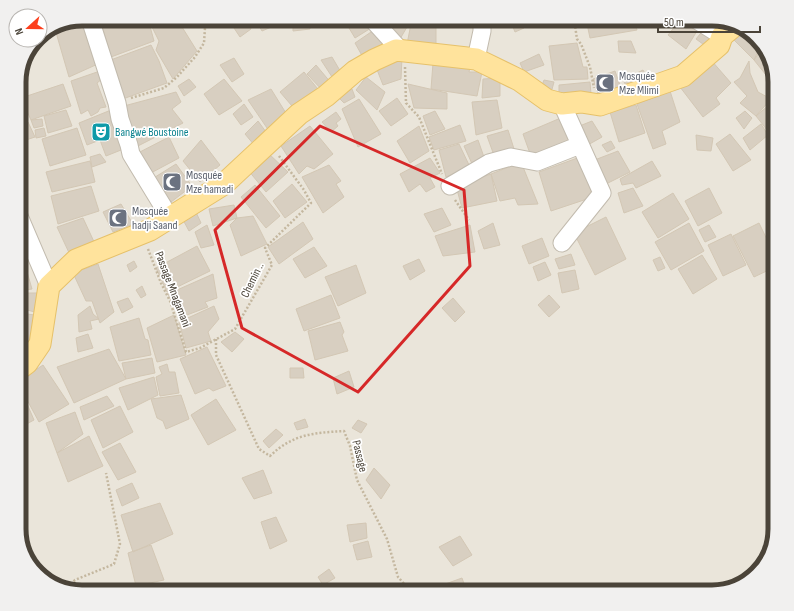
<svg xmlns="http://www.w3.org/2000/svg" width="794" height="611" viewBox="0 0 794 611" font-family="'Sofia Sans Condensed',sans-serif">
	<rect width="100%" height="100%" fill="#f6f3ec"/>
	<!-- residential -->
	<path fill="#eae5da" d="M82 19H712L751 32 769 54 775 82V529L762 568 740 586 712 592H82L43 579 26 557 19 533V78L38 40H40V35Z"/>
	<!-- building -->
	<path fill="#d8cfc1" stroke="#d3c7b4" d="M82 19 100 63 69 77 55 29Z
		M100 19H148L154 41 111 57Z
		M177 19 197 51 173 79 156 50 159 41 152 27Z
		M238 19H247L251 29 240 37 230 22Z
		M255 19H274L276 25 262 31Z
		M293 19H309L310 29 293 31Z
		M353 19H366L371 28 355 38 346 23Z
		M390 19 407 27 400 39 385 29Z
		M412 19H436V48L407 44Z
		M444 19H481L482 22H445Z
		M507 19H518L511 24Z
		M586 19H634L637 30 590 38Z
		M645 19H662L651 28Z
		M681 19H689L700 26 686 49 668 35Z
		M521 22 524 28 515 32 513 27Z
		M705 28 715 37 707 47 696 39Z
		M739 28 751 32 761 45 754 60 734 40Z
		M374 30 390 50 365 61 355 43Z
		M618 41H631L636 53 619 52Z
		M577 43 583 67H587L588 79 554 80 549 46Z
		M151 45 159 61 167 83 120 100 108 61Z
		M763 47 769 54 774 77 770 80 754 60Z
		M539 54 544 65 524 72 520 63Z
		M332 57 342 74 334 80 321 60Z
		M402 57 401 79 383 85 374 62Z
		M234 58 244 74 232 82 220 65Z
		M711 60 731 83 716 98 720 104 703 117 680 87Z
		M749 61 750 73 758 92 771 99 756 116 740 103 747 96 734 82 740 78Z
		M433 63 470 67 469 72H482L477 96 431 89Z
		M316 65 332 84 323 91 307 74Z
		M643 70 650 83 630 93 623 80Z
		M100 71 102 79 97 83 106 107 100 108 98 112 91 116 88 110 81 114 71 81Z
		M615 71 622 91 600 99 593 79Z
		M304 72 322 94 298 113 280 92Z
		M366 77 385 92 377 110 356 90Z
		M500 78V96L482 98 483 79Z
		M189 79 196 87 184 96 178 86Z
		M224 79 242 101 219 115 204 94Z
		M544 80 554 82 551 93 540 90Z
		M590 82 591 94 559 97V85Z
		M63 84 71 106 31 120 21 98Z
		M408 84 447 93V109L414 108Z
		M271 89 289 118 269 131 248 100Z
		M352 89 355 97 344 103 338 97Z
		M670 91 680 122 662 131 666 144 653 149 637 104Z
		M176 92 181 102 172 109 183 123 132 149 124 106Z
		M397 98 408 114 391 126 379 111Z
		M359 99 381 134 358 147 342 109Z
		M497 100 502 128 476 135 472 102Z
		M775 100V140L756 116Z
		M244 104 253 117 241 125 233 114Z
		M636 105 645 133 619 142 610 112Z
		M66 110 72 126 48 133 44 116Z
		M111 110 126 148 106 156 100 140 87 145 79 123Z
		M435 111 445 129 430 135 423 116Z
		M745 111 752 118 744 129 736 118Z
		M336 112 341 119 336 123 338 126 331 132 322 122Z
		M563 117 573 144 532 159 523 134Z
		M42 119 43 126 34 128 31 120Z
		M258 121 269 136 255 146 245 134Z
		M592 121 602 137 586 146 577 127Z
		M28 122 35 137 20 142 19 125Z
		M761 124 768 135 750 150 743 138Z
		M460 125 466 141 434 150 429 137Z
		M310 126 333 154 314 169 307 166 299 174 281 146Z
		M419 126 429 151 410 163 397 141Z
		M44 128 46 136 36 138 35 130Z
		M77 128 86 155 50 166 42 139Z
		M508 130 515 152 495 158 487 136Z
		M730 134 751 160 733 171 716 144Z
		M696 135 713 138 711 151 697 150Z
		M169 137 179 158 149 174 136 154Z
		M201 140 220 165 200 182 183 161Z
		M478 140 485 160 473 166 464 146Z
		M611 141 615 148 607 152 602 145Z
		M459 144 470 167 446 177 439 150Z
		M618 151 630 172 604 185 592 161Z
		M267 152 288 172 266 192 248 170Z
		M100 154 106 162 92 167 90 157Z
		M580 157 593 197 551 211 539 172Z
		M430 158 440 173 430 178 435 187 426 192 420 184 409 192 400 174Z
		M90 161 95 182 52 192 46 172Z
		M652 161 661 176 636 188 633 183 622 185 620 179Z
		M521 162 538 204 518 205 515 198 500 201 491 174Z
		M176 164 192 186 171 202 152 179Z
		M329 165 341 181 336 184 344 197 323 213 302 177Z
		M491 174 497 201 462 208 456 186Z
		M292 184 307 202 285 218 273 201Z
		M255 185 280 216 266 228 241 197Z
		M91 186 99 211 58 224 51 196Z
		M633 188 643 206 624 213 618 193Z
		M709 188 722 213 698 226 685 201Z
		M673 193 689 219 658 238 642 212Z
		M121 204 133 224 113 232 103 212Z
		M234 205 237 218 213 226 209 209Z
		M442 208 451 225 434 232 424 214Z
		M195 210 201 223 189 231 181 216Z
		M253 216 267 244 241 256 230 225 237 218Z
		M606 217 626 259 595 275 574 233Z
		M83 218 96 246 71 257 57 227Z
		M303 222 313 239 279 264 268 247Z
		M493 223 500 245 484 249 478 231Z
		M689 223 704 251 671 270 655 242Z
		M759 223 775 256V267L754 277 733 236Z
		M207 225 214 245 201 248 195 232Z
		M470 225 475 252 443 256 435 236Z
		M709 225 716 237 705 242 699 230Z
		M731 234 746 265 723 276 708 245Z
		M542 238 549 256 529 264 522 246Z
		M197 246 210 271 167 292 156 268Z
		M314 247 327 266 305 278 293 259Z
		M571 254 575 265 559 269 555 259Z
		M702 255 717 279 693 294 678 269Z
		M660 257 665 268 658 271 653 260Z
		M419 259 425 271 410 280 403 266Z
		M134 261 137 267 130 272 127 265Z
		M545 262 551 275 538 281 533 267Z
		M98 264 114 312 100 323 92 301H86L73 273Z
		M25 265 32 289 19 291V267Z
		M356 265 366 293 338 306 325 277Z
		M575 270 579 289 562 293 558 273Z
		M213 274 217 298 205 302 208 307 179 318 168 294Z
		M142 286 146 295 141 298 136 290Z
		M22 293H39L35 312 19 308Z
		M331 295 340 318 304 331 296 309Z
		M549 295 560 307 549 317 538 305Z
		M128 298 133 307 122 313 117 302Z
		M453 298 465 312 455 322 442 308Z
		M90 306 93 314 99 319 90 321 92 329 79 332 78 315Z
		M214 306 219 319 208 332 211 341 186 348 179 322Z
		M19 313 35 315 29 344 19 343Z
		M174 315 186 355 157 362 147 328Z
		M139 318 145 339 148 340 151 355 119 361 110 327Z
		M340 322 344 332 342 335 348 351 315 360 308 331Z
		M235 332 244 339 232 352 221 342Z
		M88 334 93 348 78 352 76 338Z
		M207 347 226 386 213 391 209 388 195 394 180 359Z
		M109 349 126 379 74 403 57 367Z
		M152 358 155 373 126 379 122 363Z
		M167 364 169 372H175L179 393 160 396 156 377 162 374 159 367Z
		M43 365 69 404 39 422 19 385V381Z
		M290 368H303L304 378H290Z
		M349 371 354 387 337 394 333 378Z
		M154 377 158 395 128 410 119 388Z
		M19 385 34 420 19 428Z
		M181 395 189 419 166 429 163 421 157 418 151 399Z
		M107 396 114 406 84 420 80 407Z
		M216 399 236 430 208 445 191 415Z
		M120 406 133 432 103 448 91 420Z
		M75 412 83 434 57 453 46 423Z
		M305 419 308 427 297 430 294 423Z
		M358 420 367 424 361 433 352 428Z
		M276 429 283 435 269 448 263 441Z
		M89 436 103 466 68 482 57 453Z
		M120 443 136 472 118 480 102 452Z
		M374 468 390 485 381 499 366 480Z
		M263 470 272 493 254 499 242 478Z
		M132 483 139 498 122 506 116 490Z
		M160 503 173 534 133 552 121 515Z
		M276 517 287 541 270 549 261 522Z
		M366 523 367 538 350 542 347 525Z
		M460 536 472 555 453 566 439 547Z
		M368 541 372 557 357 560 353 545Z
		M151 545 164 580 136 586 128 553Z
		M329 569 335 578 323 585 318 577Z
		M462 578 467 592H438L437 587Z
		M400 584 403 592H382V591Z"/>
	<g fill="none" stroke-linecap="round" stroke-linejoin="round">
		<defs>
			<path id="minor" d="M90 19 117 103 120 119 129 145 131 154 170 218
				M372 19 402 52
				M695 19 722 36
				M476 59 482 31V19
				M562 104 602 193 562 243
				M450 186 489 163 511 157 537 162 580 145
				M19 216 49 286"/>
			<path id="major" d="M19 369 27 363 40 344 49 286 76 260 150 230 224 184 299 114 326 96 355 71 374 60 396 50 476 59 519 80 547 100 562 104 581 102 600 105 683 76 719 45 722 36 734 26"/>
		</defs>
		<!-- minor casing -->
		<use href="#minor" stroke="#c2bbae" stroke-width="19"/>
		<!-- major casing -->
		<use href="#major" stroke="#e6c16a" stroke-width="23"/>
		<!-- path -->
		<path stroke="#c4b79f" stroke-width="2.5" stroke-dasharray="2 2" stroke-linecap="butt" d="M574 19 577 39 581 44 590 67 594 88
			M405 67 406 103 419 117 442 174
			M131 98 164 88 177 77 195 57 204 43 205 28 215 19
			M455 200 469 220
			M148 249 161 283 170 301 186 352 200 348 235 329 272 265 265 248 311 203 304 190 279 156
			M216 339V355L259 449 270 456C293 434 313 433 344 431L350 446 357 480 387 539 398 577 407 587 408 592
			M68 587 75 580 114 564 120 544 106 473"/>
		<!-- minor -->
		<use href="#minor" stroke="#fff" stroke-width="17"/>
		<!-- major -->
		<use href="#major" stroke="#ffe39c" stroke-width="21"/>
	</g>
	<!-- marked area -->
	<path fill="none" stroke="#d62828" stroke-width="3" stroke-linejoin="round" d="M320 126 464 190 470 266 358 392 242 328 215 230Z"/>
	<!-- icons -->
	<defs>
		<symbol id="mosque-square" viewBox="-11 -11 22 22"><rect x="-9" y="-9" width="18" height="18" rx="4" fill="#6b7280" stroke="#fff"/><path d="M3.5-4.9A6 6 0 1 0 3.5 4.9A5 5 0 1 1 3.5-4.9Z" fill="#fff"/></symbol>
		<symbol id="theatre-square" viewBox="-11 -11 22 22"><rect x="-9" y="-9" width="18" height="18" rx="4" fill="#0f9aa8" stroke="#fff"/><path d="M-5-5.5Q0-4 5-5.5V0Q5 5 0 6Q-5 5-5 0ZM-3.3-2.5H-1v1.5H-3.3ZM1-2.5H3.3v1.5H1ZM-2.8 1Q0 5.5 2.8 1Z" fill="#fff"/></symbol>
	</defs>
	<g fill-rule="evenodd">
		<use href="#mosque-square" x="594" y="72" width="22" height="22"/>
		<use href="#theatre-square" x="90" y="121" width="22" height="22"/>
		<use href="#mosque-square" x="161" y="171" width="22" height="22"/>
		<use href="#mosque-square" x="107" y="207" width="22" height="22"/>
	</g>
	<g text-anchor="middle" stroke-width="3.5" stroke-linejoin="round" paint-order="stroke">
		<!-- worship labels -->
		<g font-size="12" fill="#5b616d" stroke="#fff" text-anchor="start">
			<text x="619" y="80">Mosquée<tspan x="619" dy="14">Mze Mlimi</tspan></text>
			<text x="186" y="179">Mosquée<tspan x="186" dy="14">Mze hamadi</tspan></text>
			<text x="132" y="215">Mosquée<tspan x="132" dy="14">hadji Saand</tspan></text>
		</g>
		<!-- culture labels -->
		<g font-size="12" fill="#0d838f" stroke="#fff" text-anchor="start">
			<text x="115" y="136">Bangwé Boustoine</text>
		</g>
		<!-- street labels -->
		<g font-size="12" fill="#4b4439" stroke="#fff">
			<text transform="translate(252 280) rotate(-64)" y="4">Chemin ..</text>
			<text transform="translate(173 289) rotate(69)" y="4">Passage Mnagamani</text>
			<text transform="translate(360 456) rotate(76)" y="4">Passage</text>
		</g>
	</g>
	<!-- crop -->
	<path d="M0 0H794V611H0ZM82 26H712A56 56 0 0 1 768 82V529A56 56 0 0 1 712 585H82A56 56 0 0 1 26 529V82A56 56 0 0 1 82 26Z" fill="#f1f0ef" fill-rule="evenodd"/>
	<path fill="none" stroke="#4b4439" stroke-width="5" d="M82 26H712A56 56 0 0 1 768 82V529A56 56 0 0 1 712 585H82A56 56 0 0 1 26 529V82A56 56 0 0 1 82 26Z"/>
	<!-- north arrow -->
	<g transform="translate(28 28) rotate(249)"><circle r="19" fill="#ffffff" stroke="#b7b4b0"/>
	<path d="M0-3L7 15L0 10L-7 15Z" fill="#fc3f1d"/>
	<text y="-6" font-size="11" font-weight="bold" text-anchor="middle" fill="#4b4439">N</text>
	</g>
	<!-- scale -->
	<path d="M658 26v6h102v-6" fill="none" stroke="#4b4439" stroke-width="2"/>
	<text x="664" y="26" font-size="12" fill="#4b4439" stroke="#ffffff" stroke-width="3" paint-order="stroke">50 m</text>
</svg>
